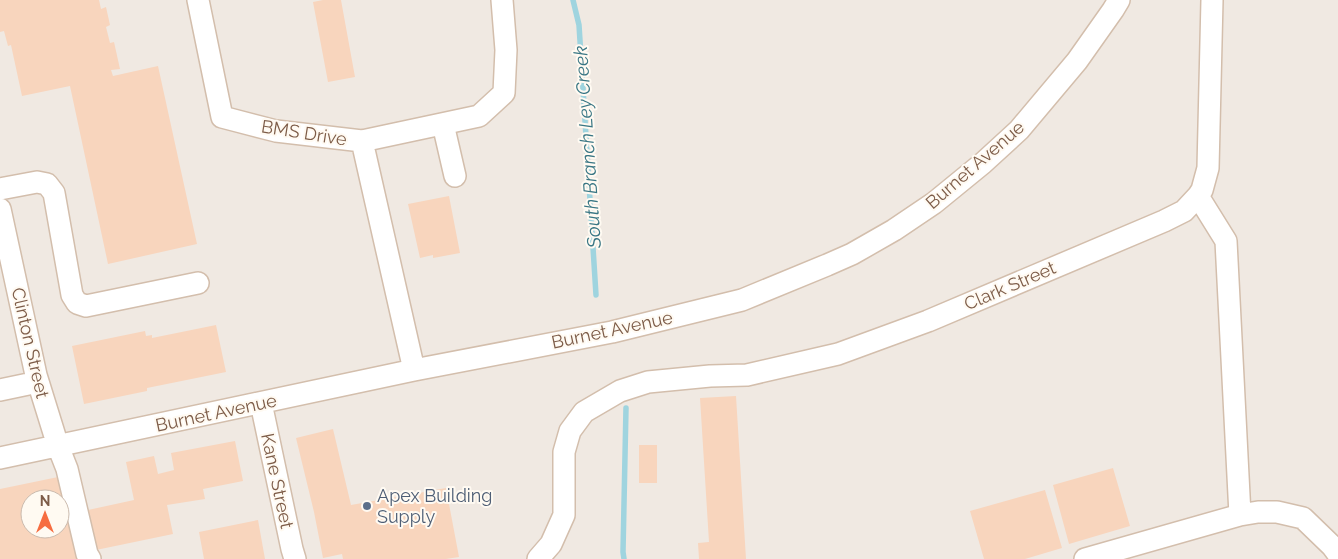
<svg xmlns="http://www.w3.org/2000/svg" width="1338" height="559" viewBox="0 0 1338 559" font-family="Raleway,sans-serif">
	<rect width="100%" height="100%" fill="#fff7e9"/>
	<!-- industrial -->
	<path fill="#f0e9e2" fill-rule="evenodd" d="M0 0H1338V559H0ZM30 499H60V529H30Z"/>
	<g fill="none" stroke-linecap="round" stroke-linejoin="round">
		<!-- stream -->
		<path stroke="#9fd4df" stroke-width="5.5" d="M573 0 579 25 596 295
			M624 559 623 552 626 408"/>
	</g>
	<!-- building -->
	<path fill="#f8d5bd" fill-rule="evenodd" d="M0 0H99L101 9 106 7 110 25 106 27 110 43 114 42 120 69 111 70 113 76 158 66 197 244 108 264 70 86 22 96 11 45 8 46 4 31 0 32Z
		M323 0H341L355 77 328 82 313 2Z
		M449 196 460 253 433 258V255L420 258 408 204Z
		M216 325 226 372 147 388V391L84 404 72 346 145 331 146 336 152 335V338Z
		M736 396 746 559H699L698 543 709 542 700 398Z
		M333 429 351 505 446 488 459 557 446 559H343L342 554 323 558 314 512 296 438Z
		M235 441 243 481 203 489 205 499 167 505 173 534 96 550 88 510 134 500 126 462 154 456 158 474 174 470 171 453Z
		M639 445H657V483H639Z
		M1113 468 1130 526 1069 544 1053 485Z
		M63 476 80 559H0V489ZM30 499H60V529H30Z
		M1045 490 1062 548 1025 559H984L970 511Z
		M258 520 265 559H204L199 532Z"/>
	<g fill="none" stroke-linecap="round" stroke-linejoin="round">
		<defs>
			<path id="minor" d="M198 0 222 117 276 131 362 141 414 370
				M443 124 455 176
				M362 141 479 116 504 93 506 50 502 0
				M0 189 37 182 47 184 54 193 72 295 77 303 86 306 198 283
				M1198 196 1226 241 1240 515
				M0 209 36 375 58 446 67 469 87 554 90 559
				M0 390 38 382
				M261 403 292 549 295 559
				M0 458 414 370 612 332 742 300 827 265 852 254 894 230 934 203 983 163 1019 130 1077 61 1113 10 1119 0
				M538 559 551 544 564 515V452L570 431 584 412 620 391 648 382 710 376 747 375 838 354 928 321 1164 221 1184 211 1198 196 1202 190 1208 168 1212 0
				M1085 559 1240 515 1258 512H1277L1303 518 1332 546 1338 554"/>
		</defs>
		<!-- minor casing -->
		<use href="#minor" stroke="#d3beac" stroke-width="24"/>
		<!-- minor -->
		<use href="#minor" stroke="#fff" stroke-width="21"/>
	</g>
	<!-- markers -->
	<circle fill="#5c6f8a" stroke="#fffaf2" stroke-width="2" cx="367" cy="506" r="5"/>
	<g text-anchor="middle" stroke-width="4" stroke-linejoin="round" paint-order="stroke">
		<!-- street labels -->
		<g font-size="18" fill="#7d5c48" stroke="#fffaf2">
			<text transform="translate(304 133) rotate(9)" y="6">BMS Drive</text>
			<text transform="translate(975 165) rotate(-41)" y="6">Burnet Avenue</text>
			<text transform="translate(1010 286) rotate(-23)" y="6">Clark Street</text>
			<text transform="translate(612 330) rotate(-12)" y="6">Burnet Avenue</text>
			<text transform="translate(30 343) rotate(77)" y="6">Clinton Street</text>
			<text transform="translate(216 413) rotate(-12)" y="6">Burnet Avenue</text>
			<text transform="translate(277 481) rotate(78)" y="6">Kane Street</text>
		</g>
		<!-- service labels -->
		<g font-size="18" fill="#4e5e75" stroke="#fffaf2" text-anchor="start">
			<text x="377" y="502">Apex Building<tspan x="377" dy="21">Supply</tspan></text>
		</g>
		<!-- water labels -->
		<g font-size="19" font-style="italic" fill="#397684" stroke="#fffaf2">
			<text transform="translate(587 147) rotate(-94)" y="7">South Branch Ley Creek</text>
		</g>
	</g>
	<!-- north arrow -->
	<g transform="translate(45 514)"><circle r="24" fill="#fffaf2" stroke="#cbbbae"/>
	<path d="M0-4L9 19L0 12L-9 19Z" fill="#f66d41"/>
	<text y="-8" font-size="14" font-weight="bold" text-anchor="middle" fill="#7d5c48">N</text>
	</g>
</svg>
